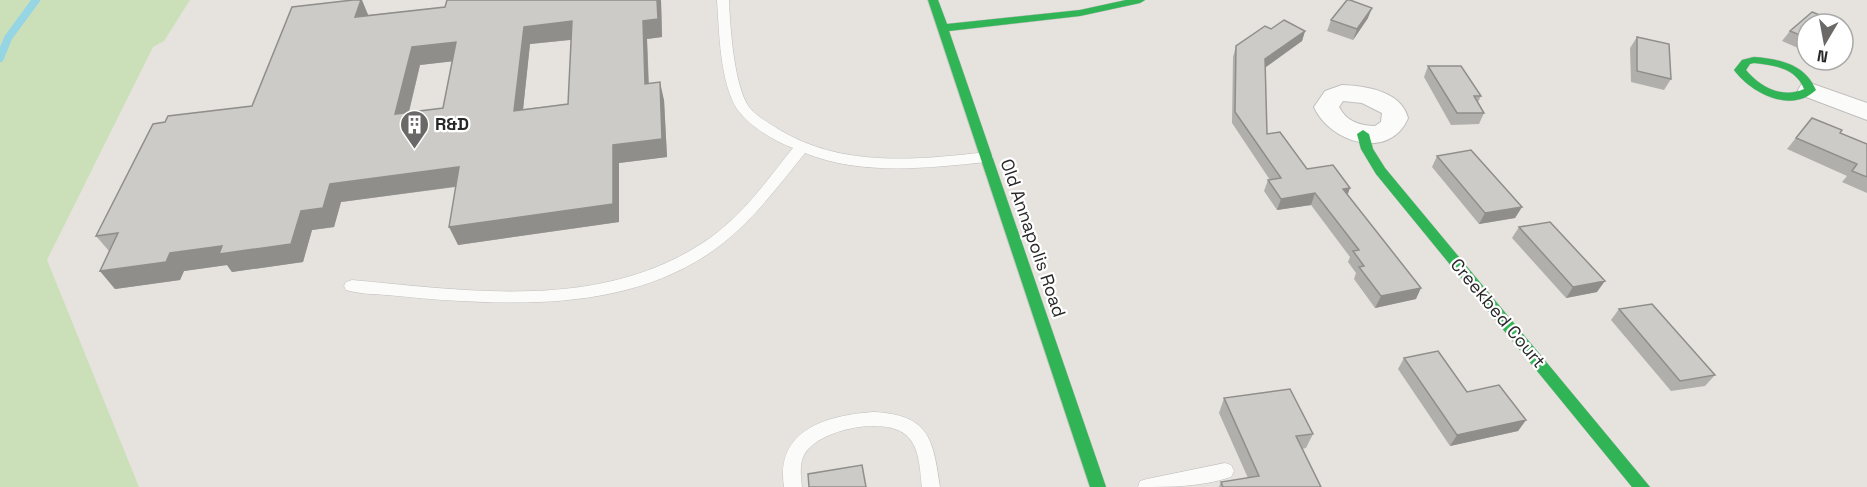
<svg xmlns="http://www.w3.org/2000/svg" width="1867" height="487" viewBox="0 0 1867 487" font-family="'Space Grotesk',sans-serif">
	<rect width="100%" height="100%" fill="#e6e3de"/>
	<!-- green -->
	<path fill="#cbe0b9" d="M0 0H190L164 41 153 47 47 260 139 487H0Z"/>
	<g fill="none" stroke-linecap="round" stroke-linejoin="round">
		<!-- stream -->
		<path stroke="#96d5e4" stroke-width="8" d="M0 58 8 38 36 0"/>
		<defs>
			<path id="lane" d="M717 0H729C730 26 734 86 749 107 756 116 769 123 778 129 842 168 916 160 987 152L994 157 987 162C928 168 861 176 805 153 779 185 754 219 722 244 647 302 551 306 460 301 436 300 411 297 387 295 374 294 359 294 346 290L344 286 346 282 352 280C473 291 604 312 710 238 743 215 768 179 793 148 774 141 749 126 737 109 720 82 719 31 717 0Z
				M874 412C929 415 933 438 940 487H922C920 472 920 450 909 438 890 414 817 429 804 455 799 465 801 477 802 487H784C775 429 828 415 874 412Z
				M1225 463 1231 465 1234 471 1231 477C1201 487 1170 487 1138 487L1140 481 1147 479Z"/>
			<path id="street" d="M1810 83 1867 103V120L1801 95 1798 90 1801 85Z
				M1342 85C1366 86 1401 91 1408 118 1390 161 1330 143 1314 107L1325 91ZM1343 101 1362 103 1382 113 1381 122 1375 126C1360 126 1346 121 1339 107Z"/>
			<path id="fast" d="M928 0H938L947 24 1080 10 1126 0H1145L1140 3 1080 16 949 31 1106 487H1090Z
				M1754 57C1780 59 1805 64 1816 90 1791 114 1751 93 1734 70L1742 60ZM1754 63C1774 65 1796 68 1804 89 1782 99 1760 87 1746 70L1750 64Z
				M1363 130 1369 134 1373 149 1385 168 1650 487H1632L1376 174 1361 149 1357 134Z"/>
		</defs>
		<!-- lane casing -->
		<use href="#lane" stroke="#c0bfbf" stroke-width="1"/>
		<!-- street casing -->
		<use href="#street" stroke="#c0bfbf" stroke-width="2"/>
		<!-- fast casing -->
		<use href="#fast" stroke="#c0bfbf" stroke-width="1"/>
		<!-- lane -->
		<use href="#lane" fill="#fbfbfa" fill-rule="evenodd"/>
		<!-- street -->
		<use href="#street" fill="#fbfbfa" fill-rule="evenodd"/>
		<!-- fast -->
		<use href="#fast" fill="#30b455" fill-rule="evenodd"/>
	</g>
	<!-- wall -->
	<path fill="#b0afab" fill-rule="evenodd" d="M447 0H661L662 37 647 39 649 83 664 100 667 157 619 163V222L458 245 456 187 341 202 334 227 312 230 303 262 232 272 227 265 184 271 180 280 115 289 100 271 109 251 96 236 165 122 252 106 369 15 445 7ZM571 40 568 104 523 109 530 44ZM453 61 443 108 409 112 420 65Z
		M1368 18 1353 40 1327 31 1331 20Z
		M1807 24V50L1805 51 1782 41 1790 31Z
		M1305 31 1302 41 1265 67 1267 134 1307 169 1347 195 1416 299 1375 308 1354 279 1356 273 1348 262 1350 257 1311 205 1277 210 1264 191 1268 180H1270L1232 123 1233 57 1236 46Z
		M1637 37 1671 79 1664 90 1631 82 1630 48Z
		M1428 66 1481 96 1478 102 1484 113 1479 124 1451 125 1424 77Z
		M1812 118 1840 133 1867 144V193L1842 182 1847 176 1787 149Z
		M1437 156 1522 207 1515 218 1479 224 1432 167Z
		M1519 227 1597 292 1566 298 1512 238Z
		M1619 309 1715 375 1705 386 1671 391 1611 320Z
		M1404 358 1467 392 1526 420 1518 431 1450 446 1398 369Z
		M1224 398 1313 434 1306 448 1302 449 1321 487H1219L1221 482 1248 478 1219 413Z"/>
	<!-- shaded-wall -->
	<path fill="#908e8b" d="M361 0H362L369 17H355Z
		M657 0H661L662 37 647 39 649 102 645 84 643 21Z
		M1372 8 1368 18 1353 40 1357 29Z
		M572 21 578 39 530 44 521 129 514 111 524 27Z
		M1305 31 1302 41 1262 70 1265 59Z
		M456 42 464 60 420 65 404 132 395 114 412 47Z
		M660 82 664 100 667 157 619 163V222L458 245 449 227 613 145Z
		M459 167 467 185 341 202 334 227 312 230 303 262 232 272 227 265 184 271 180 280 115 289 100 271 170 253 301 211 330 184Z
		M1350 188 1346 199 1343 189Z
		M1315 193 1311 205 1277 210 1281 199Z
		M1522 207 1515 218 1479 224 1485 213Z
		M1605 281 1597 292 1566 298 1573 287Z
		M1421 288 1416 299 1375 308 1381 296Z
		M1526 420 1518 431 1450 446 1457 435Z"/>
	<!-- building -->
	<path fill="#cdcbc7" stroke="#908e8b" stroke-width="1.5" fill-rule="evenodd" d="M353 0H361L355 17 445 7 447 0H657L658 19 643 21 645 84 660 82 662 139 613 145V204L449 227 459 167 330 184 323 208 301 211 291 244 219 254 222 246 170 253 166 262 100 271 118 233 96 236 153 124 165 122 168 116 252 106 292 7ZM572 21 568 104 514 111 524 27ZM456 42 443 108 395 114 412 47Z
		M1347 0H1350L1372 8 1357 29 1331 20Z
		M1812 12 1835 21 1832 24H1807V38L1790 31Z
		M1284 20 1305 31 1265 59 1267 134 1280 132 1307 169 1333 165 1350 188 1343 189 1421 288 1381 296 1359 267 1364 266 1353 251 1359 250 1315 193 1281 199 1268 180 1281 178 1235 112 1236 46 1265 26 1271 29Z
		M1637 37 1669 44 1671 79 1637 71Z
		M1428 66H1461L1481 96H1474L1484 113H1457Z
		M1812 118 1842 130 1840 133 1867 144V177L1852 171 1857 164 1796 138Z
		M1471 150 1522 207 1485 213 1437 156Z
		M1550 222 1605 281 1573 287 1519 227Z
		M1652 304 1715 375 1680 381 1619 309Z
		M1438 351 1467 392 1499 385 1526 420 1457 435 1404 358Z
		M1290 389 1313 434 1296 436 1321 487H1223L1221 482 1259 476 1224 398Z
		M862 465 866 487H809L808 474Z"/>
	<!-- icons -->
	<defs>
		<symbol id="building-pin" viewBox="-11 -11 22 30"><path d="M0 17L-7.5 6A9.5 9.5 0 1 1 7.5 6Z" fill="#6a6968" stroke="#fff"/><path d="M-4-6H4V6H1V3H-1V6H-4ZM-2.5-4.3h1.7v1.8h-1.7ZM.8-4.3h1.7v1.8H.8ZM-2.5-1h1.7V.8h-1.7ZM.8-1h1.7V.8H.8Z" fill="#fff"/></symbol>
	</defs>
	<g fill-rule="evenodd">
		<use href="#building-pin" x="398" y="108" width="33" height="45"/>
	</g>
	<g text-anchor="middle" stroke-width="4.5" stroke-linejoin="round" paint-order="stroke">
		<!-- poi labels -->
		<g font-size="18" font-weight="bold" fill="#282828" stroke="#fff" text-anchor="start">
			<text x="435" y="130">R&amp;D</text>
		</g>
		<!-- street labels -->
		<g font-size="18" fill="#282828" stroke="#fff">
			<text transform="translate(1033 238) rotate(71)" y="6">Old Annapolis Road</text>
			<text transform="translate(1498 313) rotate(50)" y="6">Creekbed Court</text>
		</g>
	</g>
	<!-- north arrow -->
	<g transform="translate(1825 42) rotate(190)"><circle r="28" fill="#ffffff" stroke="#a9a9a9" stroke-width="1.5"/>
	<path d="M0-4.5L10 22L0 15L-10 22Z" fill="#6a6968"/>
	<text y="-9" font-size="16" font-weight="bold" text-anchor="middle" fill="#282828">N</text>
	</g>
</svg>
